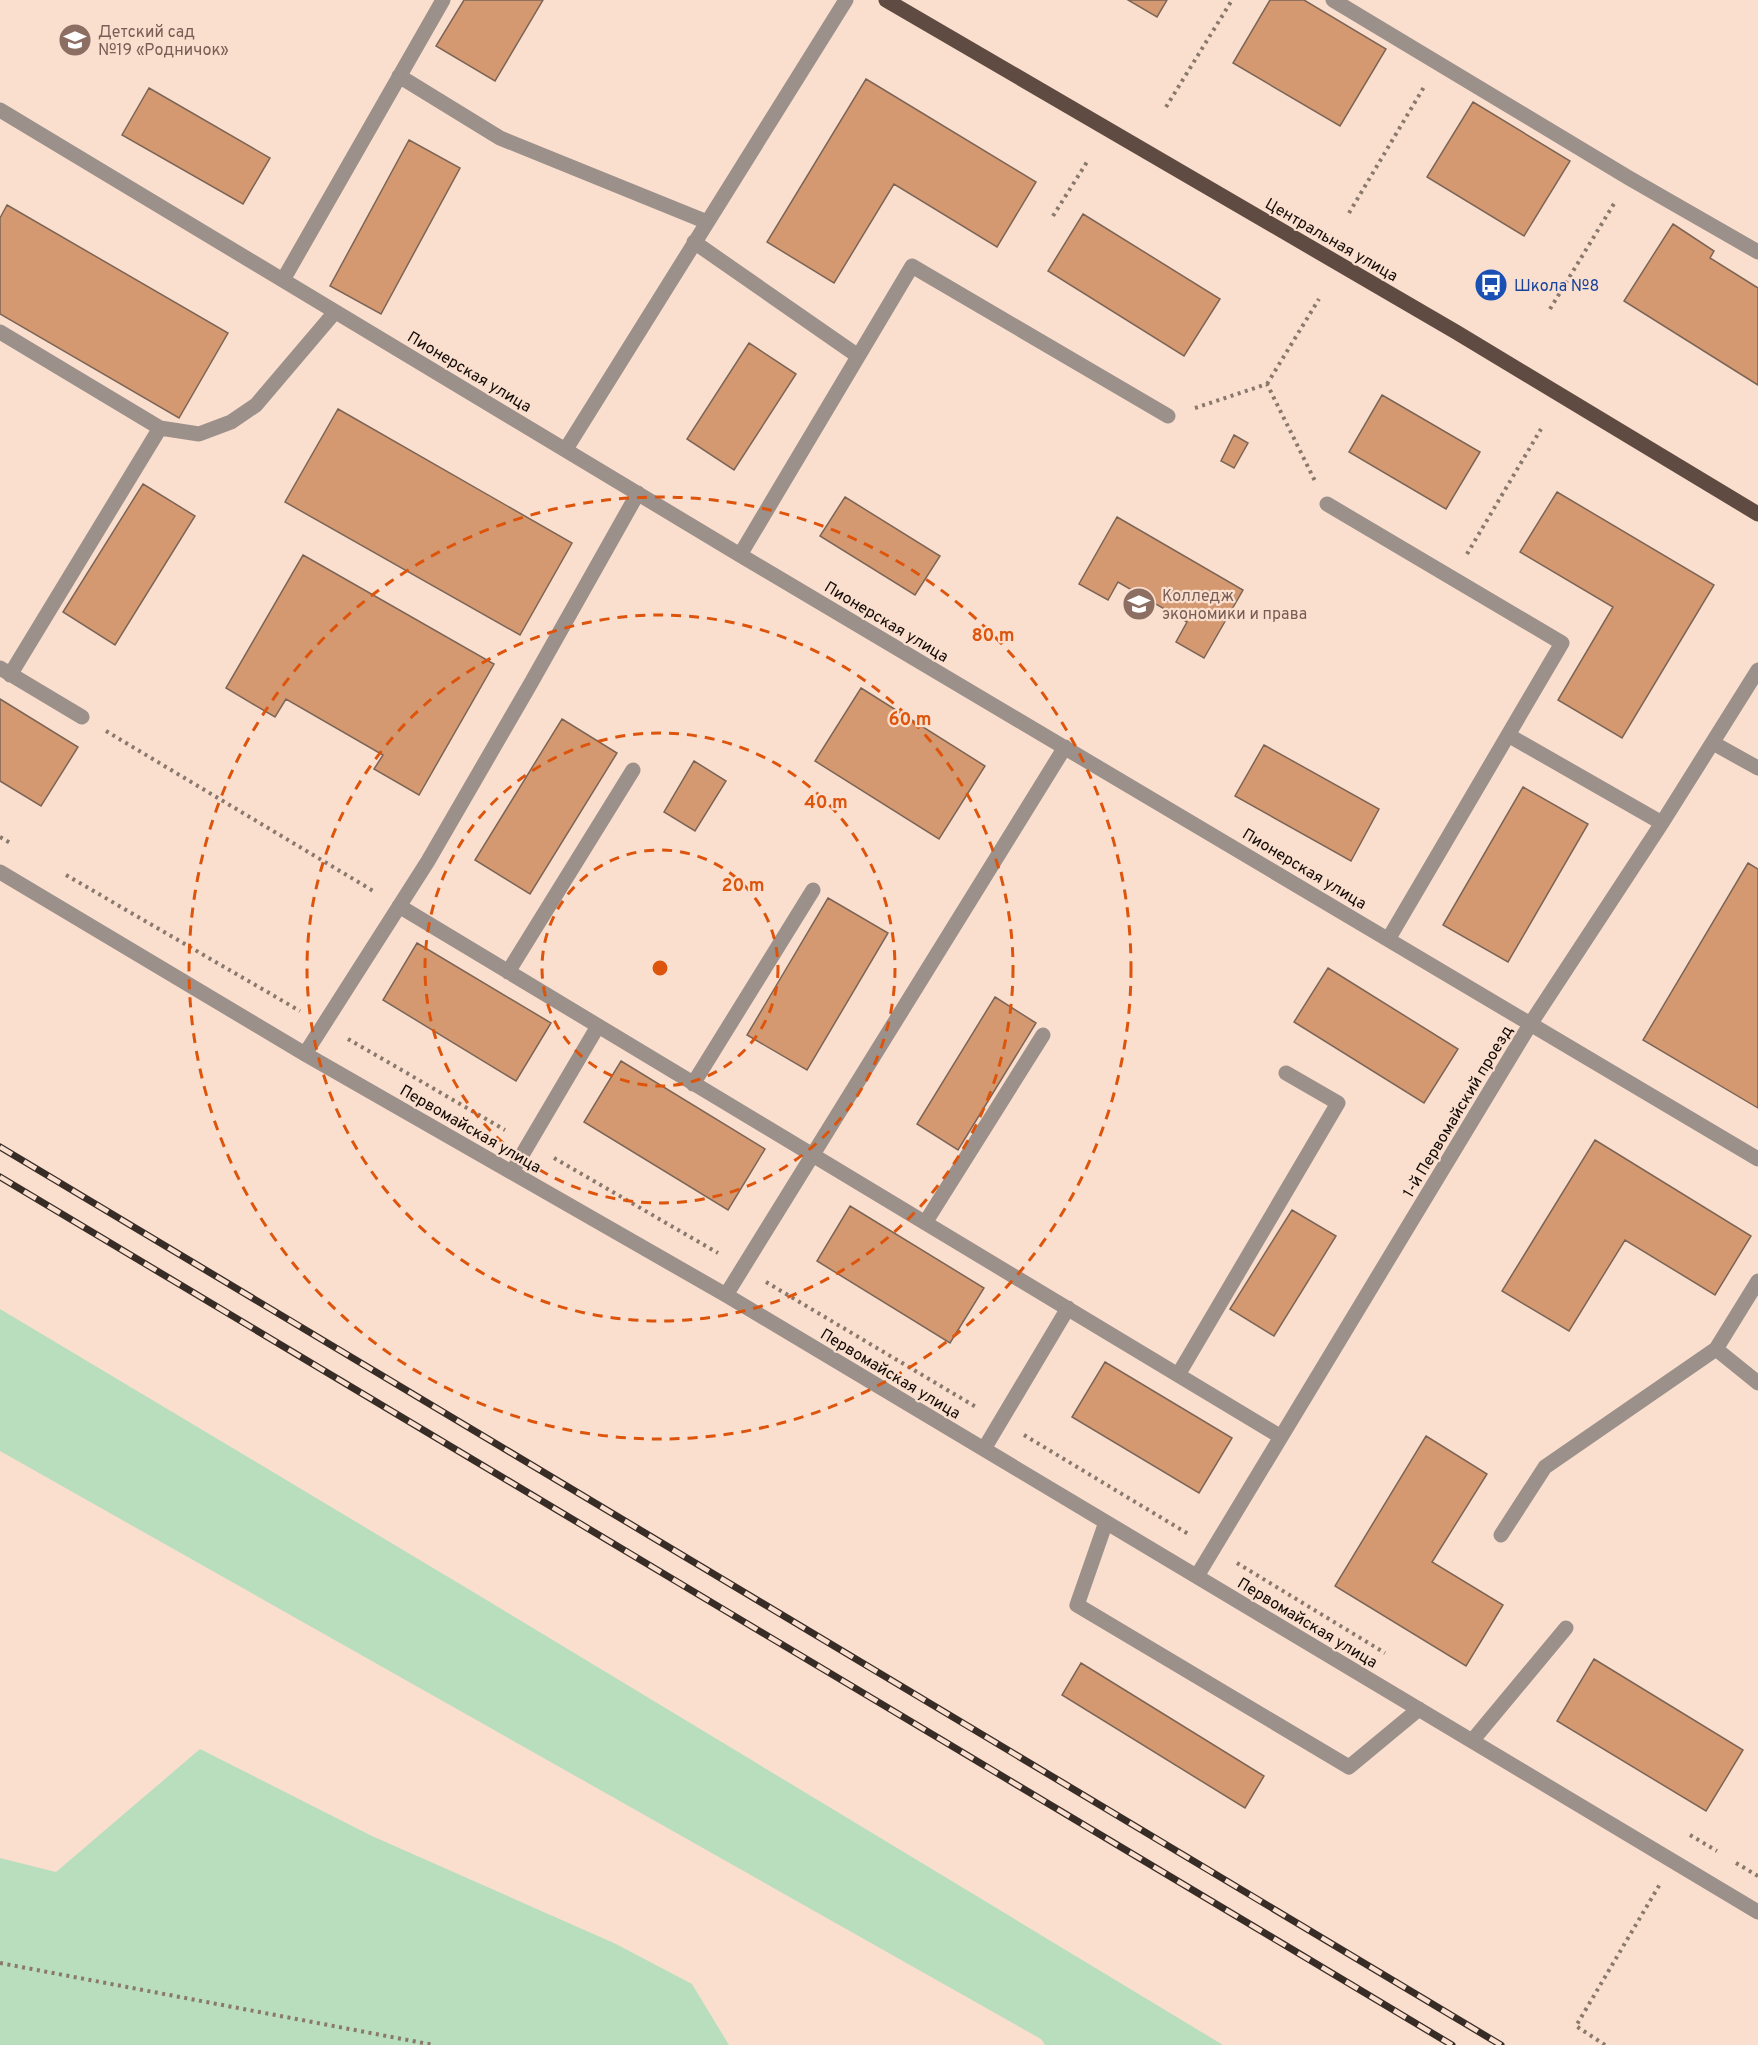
<svg xmlns="http://www.w3.org/2000/svg" width="1758" height="2045" viewBox="0 0 1758 2045" font-family="Overpass,sans-serif">
	<rect width="100%" height="100%" fill="#fadfcf"/>
	<!-- green -->
	<path fill="#b8debe" d="M0 1309 480 1596 1223 2045H1045L1041 2039 0 1451Z
		M200 1749 372 1836 616 1944 692 1984 729 2045H0V1858L56 1872Z"/>
	<!-- building -->
	<path fill="#d59971" stroke="#7c6556" stroke-width="1.5" d="M464 0H543L495 81 436 46Z
		M1128 0H1167L1157 17Z
		M1270 0H1304L1386 49 1340 126 1233 63Z
		M866 79 1036 182 997 247 894 184 834 283 767 242Z
		M149 88 270 158 243 204 122 135Z
		M1473 102 1570 161 1524 236 1427 177Z
		M409 140 460 168 381 314 330 286Z
		M7 205 228 333 179 418 0 314V218Z
		M1083 214 1220 299 1184 356 1048 271Z
		M1673 224 1714 251 1710 258 1758 288V385L1624 301Z
		M749 343 796 374 734 470 687 439Z
		M1382 395 1480 452 1446 509 1349 452Z
		M338 409 572 543 520 635 285 502Z
		M1234 435 1248 443 1234 468 1221 461Z
		M143 484 195 516 115 645 63 612Z
		M1557 492 1714 585 1622 738 1558 700 1613 607 1520 552Z
		M845 497 940 556 915 595 820 536Z
		M1117 517 1243 590 1204 658 1176 642 1187 622 1118 582 1108 600 1079 584Z
		M303 555 494 664 419 795 374 769 383 755 286 699 275 717 226 688Z
		M861 688 985 766 939 839 815 761Z
		M0 699 78 747 41 806 0 781Z
		M562 719 617 753 530 894 475 860Z
		M1264 745 1379 809 1351 861 1235 796Z
		M694 761 726 781 695 831 664 812Z
		M1523 787 1588 824 1508 962 1443 925Z
		M1748 863 1758 869V1108L1643 1040Z
		M828 898 888 933 807 1070 747 1035Z
		M417 943 551 1023 516 1081 383 1000Z
		M1328 968 1458 1049 1424 1103 1294 1022Z
		M995 997 1036 1023 958 1150 917 1124Z
		M621 1061 765 1149 728 1210 584 1122Z
		M1595 1140 1751 1236 1715 1295 1625 1240 1569 1331 1502 1291Z
		M850 1206 984 1288 950 1343 817 1261Z
		M1292 1210 1336 1236 1274 1336 1230 1309Z
		M1105 1362 1232 1438 1199 1493 1072 1417Z
		M1426 1436 1487 1474 1432 1562 1503 1605 1466 1666 1335 1586Z
		M1594 1659 1743 1750 1706 1811 1557 1721Z
		M1081 1663 1264 1776 1245 1808 1062 1695Z"/>
	<g fill="none" stroke-linecap="round" stroke-linejoin="round">
		<!-- path -->
		<path stroke="#8a786d" stroke-width="4" stroke-dasharray="3 4.5" stroke-linecap="butt" d="M1166 107 1232 0
			M1349 213 1424 87
			M1053 216 1087 162
			M1550 309 1615 202
			M1267 384 1319 299
			M1195 408 1267 384 1315 481
			M1467 554 1541 429
			M106 731 375 892
			M0 837 12 844
			M66 875 300 1011
			M348 1039 505 1130
			M554 1158 718 1253
			M766 1282 976 1407
			M1024 1435 1190 1535
			M1237 1563 1385 1653
			M1690 1835 1717 1851
			M1736 1863 1758 1876
			M0 1963 434 2045
			M1605 2045 1576 2026 1660 1884"/>
		<!-- minor -->
		<path stroke="#9c908a" stroke-width="15" d="M1333 0 1629 178 1758 252
			M399 76 500 138 707 222
			M0 110 740 555 1758 1159
			M694 242 858 356
			M283 280 443 0
			M0 332 160 428 199 434 231 422 256 405 335 312
			M566 449 846 0
			M1327 504 1562 643 1389 938
			M740 555 912 266 1168 416
			M0 668 82 717
			M10 675 160 428
			M1508 735 1662 823
			M1713 743 1758 768
			M0 872 305 1054 726 1295 1758 1912
			M399 906 1281 1437
			M508 972 633 770
			M305 1054 428 861 531 683 638 493
			M693 1084 813 890
			M512 1172 598 1026
			M925 1223 1043 1035
			M1758 1281 1716 1349 1758 1383
			M726 1295 1065 747
			M1178 1375 1338 1103 1286 1073
			M984 1449 1068 1308
			M1106 1522 1077 1605 1349 1767 1419 1709
			M1501 1535 1545 1467 1716 1349
			M1197 1576 1531 1023 1662 823 1758 670
			M1472 1741 1566 1628"/>
		<!-- major -->
		<path stroke="#5f4b41" stroke-width="15" d="M886 0 1456 332 1758 514"/>
		<defs>
			<path id="rail" d="M0 1147 1501 2045
				M0 1177 1452 2045"/>
		</defs>
		<!-- rail casing -->
		<use href="#rail" stroke="#382d26" stroke-width="7"/>
		<!-- rail -->
		<use href="#rail" stroke="#fadfcf" stroke-width="4.5" stroke-dasharray="14" stroke-linecap="butt"/>
	</g>
	<!-- distance rings -->
	<g fill="none" stroke="#dd550c" stroke-width="3" stroke-dasharray="10 8">
		<circle cx="660" cy="968" r="118"/>
		<circle cx="660" cy="968" r="235"/>
		<circle cx="660" cy="968" r="353"/>
		<circle cx="660" cy="968" r="471"/>
	</g>
	<!-- icons -->
	<defs>
		<symbol id="school-disc" viewBox="-11 -11 22 22"><circle r="9.5" fill="#8d6e63" stroke="#fadfcf"/><path d="M0-5L7-2L0 1L-7-2ZM-4 1L0 2.5L4 1V4Q0 6-4 4Z" fill="#fff"/></symbol>
		<symbol id="bus-disc" viewBox="-11 -11 22 22"><circle r="9.5" fill="#1a4fb4" stroke="#fadfcf"/><path d="M-5-6H5V4H4V6H2V4H-2V6H-4V4H-5ZM-3.5-4V0h7V-4ZM-3.5 1.2v1.5H-2V1.2ZM2 1.2v1.5H3.5V1.2Z" fill="#fff"/></symbol>
		<symbol id="university-disc" viewBox="-11 -11 22 22"><circle r="9.5" fill="#8d6e63" stroke="#fadfcf"/><path d="M0-5L7-2L0 1L-7-2ZM-4 1L0 2.5L4 1V4Q0 6-4 4Z" fill="#fff"/></symbol>
	</defs>
	<g fill-rule="evenodd">
		<use href="#school-disc" x="56" y="21" width="38" height="38"/>
		<use href="#bus-disc" x="1472" y="266" width="38" height="38"/>
		<use href="#university-disc" x="1120" y="585" width="38" height="38"/>
	</g>
	<g text-anchor="middle" stroke-width="4.5" stroke-linejoin="round" paint-order="stroke">
		<!-- education labels -->
		<g font-size="16" fill="#785e54" stroke="#fadfcf" text-anchor="start">
			<text x="98" y="37">Детский сад<tspan x="98" dy="18">№19 «Родничок»</tspan></text>
			<text x="1162" y="601">Колледж<tspan x="1162" dy="18">экономики и права</tspan></text>
		</g>
		<!-- street labels -->
		<g font-size="16" fill="#120a05" stroke="#fadfcf">
			<text transform="translate(1332 239) rotate(30)" y="6">Центральная улица</text>
			<text transform="translate(470 371) rotate(31)" y="6">Пионерская улица</text>
			<text transform="translate(887 621) rotate(31)" y="6">Пионерская улица</text>
			<text transform="translate(1305 868) rotate(31)" y="6">Пионерская улица</text>
			<text transform="translate(1457 1111) rotate(-59)" y="6">1-й Первомайский проезд</text>
			<text transform="translate(471 1128) rotate(30)" y="6">Первомайская улица</text>
			<text transform="translate(891 1373) rotate(31)" y="6">Первомайская улица</text>
			<text transform="translate(1308 1622) rotate(31)" y="6">Первомайская улица</text>
		</g>
		<!-- transit labels -->
		<g font-size="16" fill="#164399" stroke="#fadfcf" text-anchor="start">
			<text x="1514" y="291">Школа №8</text>
		</g>
	</g>
	<circle cx="660" cy="968" r="9" fill="#dd550c" stroke="#fadfcf" stroke-width="3"/>
	<g font-size="18" text-anchor="middle" font-weight="bold" fill="#dd550c" stroke="#fadfcf" stroke-width="4.5" stroke-linejoin="round" paint-order="stroke">
		<text x="993" y="641">80 m</text>
		<text x="910" y="725">60 m</text>
		<text x="826" y="808">40 m</text>
		<text x="743" y="891">20 m</text>
	</g>
</svg>
